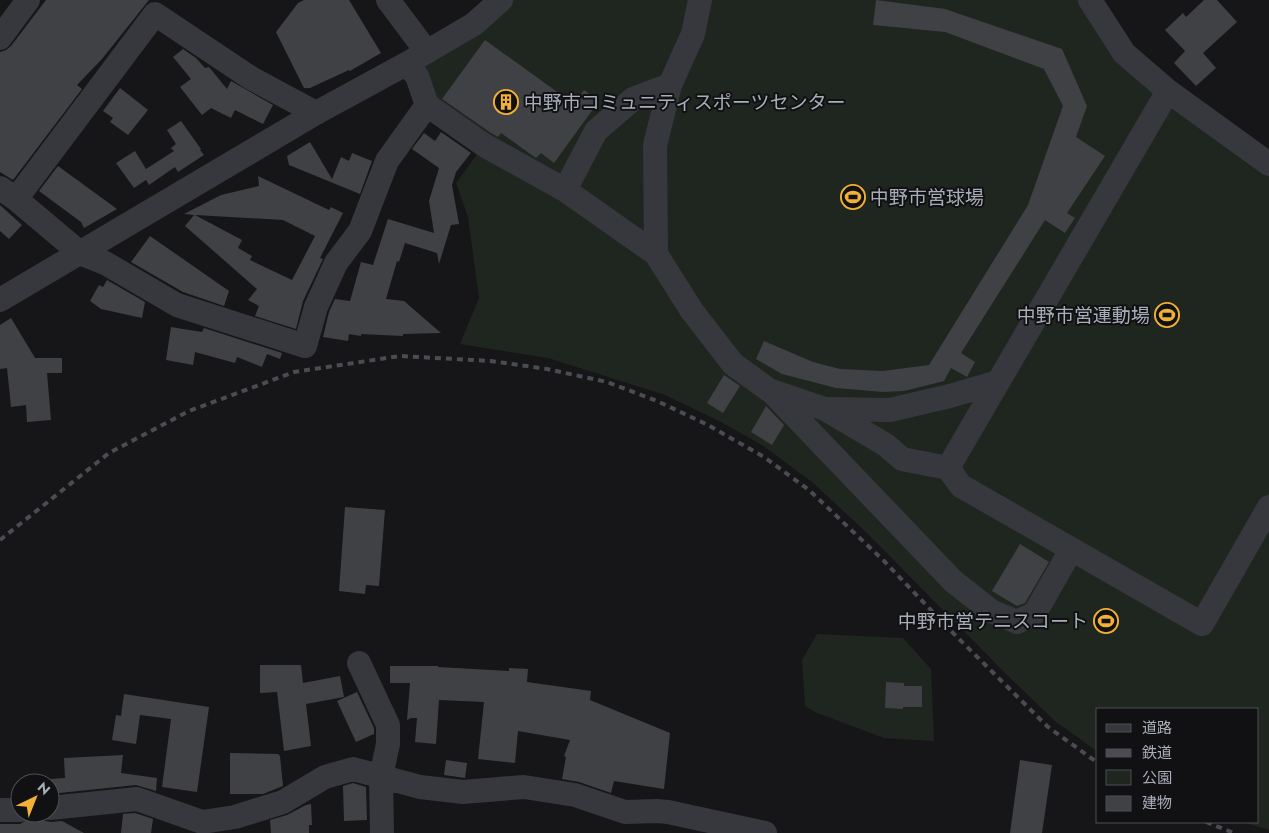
<svg xmlns="http://www.w3.org/2000/svg" width="1269" height="833" viewBox="0 0 1269 833" font-family="Jost,'Noto Sans JP',sans-serif">
	<rect width="100%" height="100%" fill="#161618"/>
	<!-- green -->
	<path fill="#1e261f" d="M501 0H1090L1124 53 1269 164V830L1242 822H1258V709H1098V752L1056 722 1005 673 867 533 812 482 762 445 719 421 665 395 548 358 460 344 479 298 468 217 456 183 484 145 427 105 406 64Z
		M817 634 903 638 931 669 934 741 884 738 817 713 805 706 802 660Z"/>
	<!-- building -->
	<path fill="#404145" fill-rule="evenodd" d="M46 0H149L102 59 77 85 82 89 13 180 0 172V52L6 50 11 46Z
		M304 0H349L381 53 350 71 349 70 310 88H304L276 32 298 3Z
		M876 0 945 9 1062 49 1087 106 1076 137 1105 156 1067 213 1075 218 1065 233 1045 220 961 353 975 362 967 377 951 368 944 381 904 391 883 392 836 388 782 374 756 359 764 341 813 362 840 369 883 371 929 365 1028 205 1063 106 1044 69 945 32 873 25Z
		M1204 0H1217L1237 22 1203 53 1216 68 1196 86 1174 63 1185 51 1165 30 1183 13 1186 17Z
		M485 40 574 104 584 90 599 101 554 163 541 153 536 158 501 133 498 137 491 133 442 99Z
		M183 49 196 58 205 68 209 67 227 89 231 81 273 105 263 124 235 110 231 118 211 108 202 115 180 87 191 79 173 57Z
		M120 88 148 110 128 135 110 122 113 118 103 111Z
		M181 121 201 149 200 150 204 155 178 172 175 167 149 185 146 180 134 188 116 163 135 151 146 169 174 151 171 148 176 144 167 130Z
		M441 132 471 153 456 172 452 185 459 224 451 225 439 264 437 253 405 243 399 262 397 261 386 299 404 301 441 333 403 334V336L361 334V336L349 334 348 341 323 337 329 312 335 299 350 301 361 262 373 265 388 219 434 233 429 201 439 168 412 149 424 133 435 141Z
		M310 142 332 179 341 157 349 161 352 153 372 161 360 194 289 165 287 156Z
		M58 166 117 209 84 228 81 222 39 191Z
		M258 176 329 210 331 207 343 213 320 258 323 259 303 301 296 329 255 316 259 306 248 300 257 289 185 226 194 215 184 214 221 195 259 186ZM195 215 283 220 315 236 292 280 250 260 252 256 238 248 242 240Z
		M0 205 22 225 9 239 0 231Z
		M150 236 229 291 224 306 183 292 131 262Z
		M107 280 145 302 142 318 101 309 90 301 99 285 103 287Z
		M11 318 35 358H62V373H47L51 420 27 422 26 405 11 407 7 368 0 369V325Z
		M171 327 202 332 204 328 282 353 280 359 267 354 262 367 237 357 235 363 195 352 193 365 166 360Z
		M724 375 740 386 723 413 707 403Z
		M766 406 784 425 772 445 751 432Z
		M345 507 385 510 379 586 366 585 365 594 339 591Z
		M1020 544 1049 562 1025 603 1017 606 992 591Z
		M260 665H301L303 683 340 676 344 697 306 704 311 746 284 751 277 692 260 693Z
		M390 666H438V667L509 671V668L528 669 527 682 591 691 590 700 670 733 664 789 614 781 611 793 579 782 562 779 566 757 564 756 570 740 518 731 515 763 478 759 484 702 439 700 436 744 415 742 417 718H411L407 720 410 683H390Z
		M886 682 904 683V686H922V707H903V709L885 708Z
		M357 692 374 728V734L356 742 337 701Z
		M124 694 209 707 197 792 162 787 171 719 140 715 136 744 112 740 116 715 121 716Z
		M230 753 278 754 280 756 283 786 263 794H230Z
		M123 755 121 773 157 778 156 791 136 785 50 794V779L65 778 64 758Z
		M446 760 467 763 465 778 444 775Z
		M1020 760 1052 765 1042 833H1010Z
		M353 783 366 787 367 820 344 821 343 786Z
		M311 804 312 825H309V833H271L270 820 287 815 306 805Z
		M135 813 153 819 151 833H121L123 814Z
		M41 818 45 821 51 822 62 821 84 833H0V824H20L29 819Z"/>
	<g fill="none" stroke-linecap="round" stroke-linejoin="round">
		<!-- minor -->
		<path stroke="#37383d" stroke-width="24" d="M388 0 427 52
			M700 0 693 34 670 85 655 145 656 254 692 311 733 364 769 390 825 409 886 445 902 459 948 468 1168 91
			M1090 0 1124 53 1168 91 1269 164
			M0 38 28 0
			M427 105 484 145 565 190 656 254
			M0 188 16 199 80 253 105 263 177 305 305 346 316 307 336 263 360 231 387 161 427 105 417 76 406 64
			M565 190 596 131 633 99 670 85
			M16 199 155 14 251 78 316 113
			M0 300 316 113 406 64 474 24 501 0
			M773 393 953 581 991 611 1017 622 1035 613 1071 550
			M827 409 890 410 950 396 998 382
			M948 468 961 486 1202 624 1269 507
			M359 663 388 725V744L381 776 382 833
			M50 808 137 799 202 822 235 817 283 802 325 777 353 769 420 787 463 792 524 787 575 795 625 812 657 811 668 812 765 833
			M0 810H20"/>
		<!-- rail -->
		<path stroke="#4a4c52" stroke-width="4" stroke-dasharray="6 5" stroke-linecap="butt" d="M0 540 109 453 189 411 294 372 400 356 491 361 547 369 607 382 657 401 708 425 764 457 809 490 884 561 948 628 1048 727 1098 763
			M1206 822 1234 833"/>
	</g>
	<!-- icons -->
	<defs>
		<symbol id="building-ring" viewBox="-11 -11 22 22"><circle r="9.5" fill="#111113" stroke="#f2b134" stroke-width="1.5"/><path d="M-4-6H4V6H1V3H-1V6H-4ZM-2.5-4.3h1.7v1.8h-1.7ZM.8-4.3h1.7v1.8H.8ZM-2.5-1h1.7V.8h-1.7ZM.8-1h1.7V.8H.8Z" fill="#f2b134"/></symbol>
		<symbol id="stadium-ring" viewBox="-11 -11 22 22"><circle r="9.5" fill="#111113" stroke="#f2b134" stroke-width="1.5"/><path d="M0-5a6.5 5 0 1 0 0 10a6.5 5 0 1 0 0-10ZM-3.5-1.8h7v3.6h-7Z" fill="#f2b134"/></symbol>
	</defs>
	<g fill-rule="evenodd">
		<use href="#building-ring" x="492" y="88" width="28" height="28"/>
		<use href="#stadium-ring" x="839" y="183" width="28" height="28"/>
		<use href="#stadium-ring" x="1153" y="301" width="28" height="28"/>
		<use href="#stadium-ring" x="1092" y="607" width="28" height="28"/>
	</g>
	<g text-anchor="middle" stroke-width="4" stroke-linejoin="round" paint-order="stroke">
		<!-- poi labels -->
		<g font-size="19" fill="#a8adb8" stroke="#111113" text-anchor="start">
			<text x="524" y="109">中野市コミュニティスポーツセンター</text>
			<text x="870" y="204">中野市営球場</text>
			<text x="1150" y="322" text-anchor="end">中野市営運動場</text>
			<text x="1088" y="628" text-anchor="end">中野市営テニスコート</text>
		</g>
	</g>
	<!-- legend -->
	<rect x="1096" y="708" width="162" height="115" fill="#111113" stroke="#4d4f55"/>
	<rect x="1106" y="724" width="25" height="8" fill="#37383d" stroke="#4d4f55"/>
	<text x="1142" y="733" font-size="15" fill="#a8adb8">道路</text>
	<rect x="1106" y="749" width="25" height="8" fill="#4a4c52" stroke="#4d4f55"/>
	<text x="1142" y="758" font-size="15" fill="#a8adb8">鉄道</text>
	<rect x="1106" y="770" width="25" height="15" fill="#1e261f" stroke="#4d4f55"/>
	<text x="1142" y="783" font-size="15" fill="#a8adb8">公園</text>
	<rect x="1106" y="796" width="25" height="15" fill="#404145" stroke="#4d4f55"/>
	<text x="1142" y="808" font-size="15" fill="#a8adb8">建物</text>
	<!-- north arrow -->
	<g transform="translate(35 798) rotate(43)"><circle r="24" fill="#111113" stroke="#4d4f55"/>
	<path d="M0-4L9 19L0 12L-9 19Z" fill="#f2b134"/>
	<text y="-8" font-size="14" font-weight="bold" text-anchor="middle" fill="#a8adb8">N</text>
	</g>
</svg>
